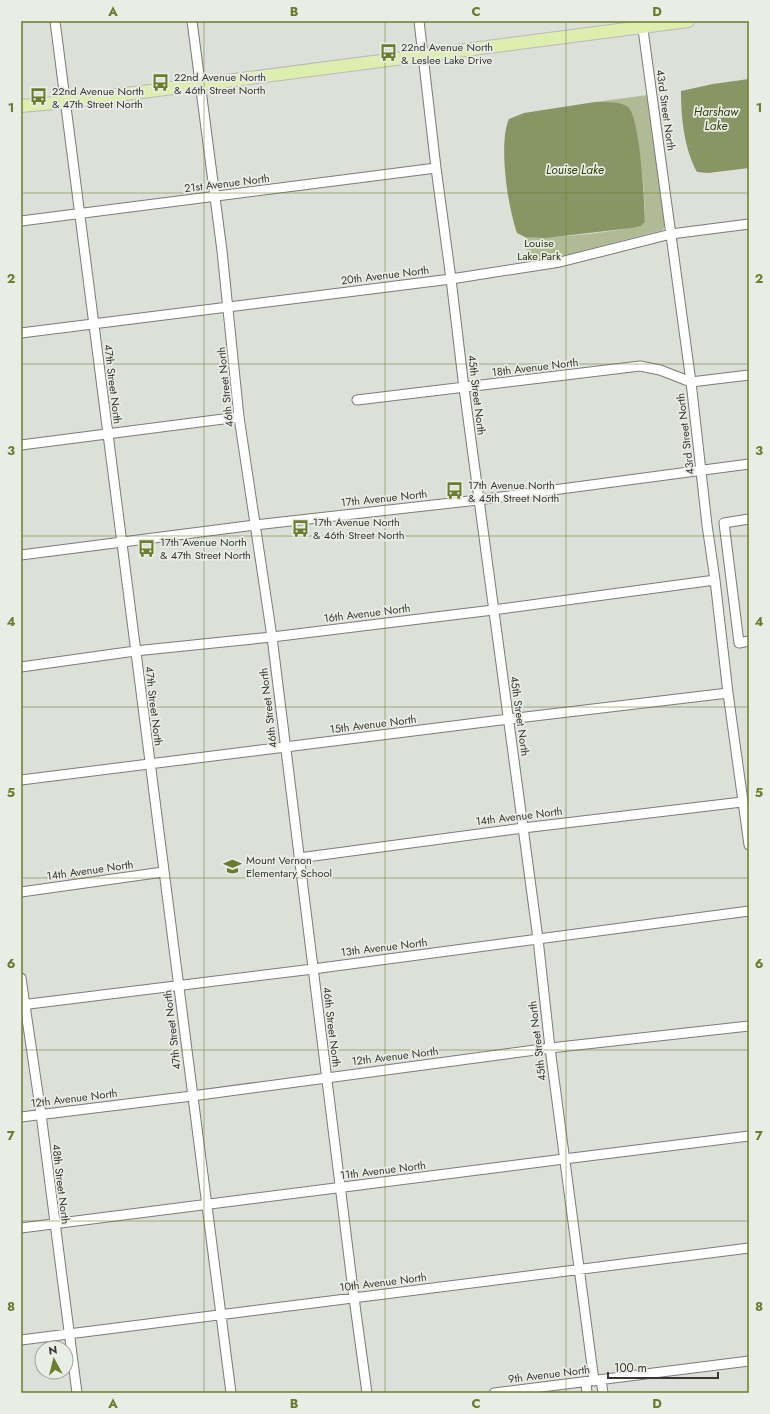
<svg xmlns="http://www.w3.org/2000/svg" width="770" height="1414" viewBox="0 0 770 1414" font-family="Jost,sans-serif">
	<rect width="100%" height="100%" fill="#dddfd9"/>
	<!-- green -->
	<path fill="#b0bb96" d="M648 95 665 225 663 230 566 255 528 263 525 237C563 238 604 233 641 226L645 222C645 187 640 146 631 113L610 102H595Z"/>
	<!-- water -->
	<path fill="#889565" d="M749 79V168L708 173 697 172C684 148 681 117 681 91L713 84Z
		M595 102C605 102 620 101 628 107 640 117 645 204 645 222L641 226 632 228 545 238 525 237 517 233C508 207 498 144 509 119L524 113Z"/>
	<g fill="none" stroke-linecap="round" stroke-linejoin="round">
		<defs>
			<path id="minor" d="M55 21 231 1393
				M192 21 222 251 239 417 272 637 354 1298 367 1393
				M419 21 436 168 451 279 464 388 538 939 550 1048 594 1381
				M642 22 691 382 707 525 715 580 728 693 749 845
				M21 221 436 168
				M21 333 451 279 560 262 671 234 749 224
				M357 400 640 366 660 370 691 382 749 375
				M21 445 239 417
				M749 519 724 523 739 643 749 641
				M21 555 255 525 478 500 749 464
				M21 667 135 651 272 637 493 610 715 580
				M21 780 509 719 728 693
				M299 858 523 828 742 802
				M21 892 163 872
				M21 978 41 1114 77 1393
				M21 1005 313 969 749 911
				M21 1117 192 1096 550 1048 749 1026
				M21 1228 564 1159 749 1136
				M21 1340 749 1248
				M601 1380 603 1393
				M586 1382 587 1393
				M494 1393 749 1361"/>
			<path id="major" d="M21 106 65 102 688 21"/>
		</defs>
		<!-- minor casing -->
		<use href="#minor" stroke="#7a7c77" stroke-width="11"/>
		<!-- major casing -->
		<use href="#major" stroke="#bbbbba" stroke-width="14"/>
		<!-- minor -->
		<use href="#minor" stroke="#fff" stroke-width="9"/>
		<!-- major -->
		<use href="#major" stroke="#deeeaf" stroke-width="12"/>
	</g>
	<!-- grid -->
	<path fill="none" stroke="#6b7d2d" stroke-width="1" stroke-opacity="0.55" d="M204 21V1393M385 21V1393M566 21V1393M21 193H749M21 364H749M21 536H749M21 707H749M21 878H749M21 1050H749M21 1221H749"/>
	<!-- icons -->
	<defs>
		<symbol id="bus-bare" viewBox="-9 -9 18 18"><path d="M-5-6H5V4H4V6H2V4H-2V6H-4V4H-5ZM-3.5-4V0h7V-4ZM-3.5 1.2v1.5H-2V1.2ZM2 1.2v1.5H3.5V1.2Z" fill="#6b7d2d" stroke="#eaece6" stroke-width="2.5" paint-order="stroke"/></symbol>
		<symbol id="school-bare" viewBox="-9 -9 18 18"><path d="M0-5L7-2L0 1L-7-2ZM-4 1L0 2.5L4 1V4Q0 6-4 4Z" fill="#6b7d2d" stroke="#eaece6" stroke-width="2.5" paint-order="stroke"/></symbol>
	</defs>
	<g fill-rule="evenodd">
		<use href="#bus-bare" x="376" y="40" width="25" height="25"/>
		<use href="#bus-bare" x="148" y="70" width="25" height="25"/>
		<use href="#bus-bare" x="26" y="84" width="25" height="25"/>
		<use href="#bus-bare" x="442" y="478" width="25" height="25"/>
		<use href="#bus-bare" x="288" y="516" width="25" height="25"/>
		<use href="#bus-bare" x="134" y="536" width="25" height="25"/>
		<use href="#school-bare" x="220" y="854" width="25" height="25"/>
	</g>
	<g text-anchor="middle" stroke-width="3.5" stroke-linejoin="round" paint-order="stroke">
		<!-- poi labels -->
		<g font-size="11" fill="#363734" stroke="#eaece6" text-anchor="start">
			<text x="401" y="51">22nd Avenue North<tspan x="401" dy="13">&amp; Leslee Lake Drive</tspan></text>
			<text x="174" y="81">22nd Avenue North<tspan x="174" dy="13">&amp; 46th Street North</tspan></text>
			<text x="52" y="95">22nd Avenue North<tspan x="52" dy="13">&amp; 47th Street North</tspan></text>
			<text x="468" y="489">17th Avenue North<tspan x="468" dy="13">&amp; 45th Street North</tspan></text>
			<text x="313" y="526">17th Avenue North<tspan x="313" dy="13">&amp; 46th Street North</tspan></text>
			<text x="160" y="546">17th Avenue North<tspan x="160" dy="13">&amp; 47th Street North</tspan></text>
			<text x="246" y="864">Mount Vernon<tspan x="246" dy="13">Elementary School</tspan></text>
		</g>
		<!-- street labels -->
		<g font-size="11" fill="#363734" stroke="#eaece6">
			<text transform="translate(666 110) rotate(82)" y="4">43rd Street North</text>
			<text transform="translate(227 183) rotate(-7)" y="4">21st Avenue North</text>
			<text transform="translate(385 275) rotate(-7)" y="4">20th Avenue North</text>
			<text transform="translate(535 367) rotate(-7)" y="4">18th Avenue North</text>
			<text transform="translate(113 384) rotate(83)" y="4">47th Street North</text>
			<text transform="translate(225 387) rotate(-96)" y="4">46th Street North</text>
			<text transform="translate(477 395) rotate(83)" y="4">45th Street North</text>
			<text transform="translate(685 434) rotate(-97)" y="4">43rd Street North</text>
			<text transform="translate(384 498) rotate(-6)" y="4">17th Avenue North</text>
			<text transform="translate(367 613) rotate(-7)" y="4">16th Avenue North</text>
			<text transform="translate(154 706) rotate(83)" y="4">47th Street North</text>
			<text transform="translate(268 708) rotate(-97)" y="4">46th Street North</text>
			<text transform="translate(520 716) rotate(82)" y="4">45th Street North</text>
			<text transform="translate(373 724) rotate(-7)" y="4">15th Avenue North</text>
			<text transform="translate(519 816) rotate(-7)" y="4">14th Avenue North</text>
			<text transform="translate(90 870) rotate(-8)" y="4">14th Avenue North</text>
			<text transform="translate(384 947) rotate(-7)" y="4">13th Avenue North</text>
			<text transform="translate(332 1027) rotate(83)" y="4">46th Street North</text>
			<text transform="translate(172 1030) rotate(-97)" y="4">47th Street North</text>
			<text transform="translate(537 1041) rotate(-97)" y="4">45th Street North</text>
			<text transform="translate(395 1056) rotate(-7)" y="4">12th Avenue North</text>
			<text transform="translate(74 1098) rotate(-7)" y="4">12th Avenue North</text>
			<text transform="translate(383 1170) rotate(-7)" y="4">11th Avenue North</text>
			<text transform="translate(61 1184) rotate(83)" y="4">48th Street North</text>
			<text transform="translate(383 1282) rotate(-7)" y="4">10th Avenue North</text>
			<text transform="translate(549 1374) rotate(-7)" y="4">9th Avenue North</text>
		</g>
		<!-- park labels -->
		<g font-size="11" fill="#2c340e" stroke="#eaece6">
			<text x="539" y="247">Louise<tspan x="539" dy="13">Lake Park</tspan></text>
		</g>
		<!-- water labels -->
		<g font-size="12" font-style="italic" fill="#313d01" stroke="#eaece6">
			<text x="716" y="116">Harshaw<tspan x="716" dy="14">Lake</tspan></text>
			<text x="575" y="174">Louise Lake</text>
		</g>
	</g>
	<!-- border -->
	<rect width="770" height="1414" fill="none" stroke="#eaece6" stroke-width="44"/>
	<!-- north arrow -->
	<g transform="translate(54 1360) rotate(353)"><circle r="19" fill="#eaece6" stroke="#a2a49f"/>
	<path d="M0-3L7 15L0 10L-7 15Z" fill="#6b7d2d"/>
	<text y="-6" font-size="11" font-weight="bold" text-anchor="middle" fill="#363734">N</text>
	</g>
	<!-- scale -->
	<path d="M608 1372v6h110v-6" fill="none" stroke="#363734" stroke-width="2"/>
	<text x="614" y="1372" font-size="12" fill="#363734" stroke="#eaece6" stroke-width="3" paint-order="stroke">100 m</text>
	<rect x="22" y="22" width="726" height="1370" fill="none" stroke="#6b7d2d" stroke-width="1.5"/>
	<g font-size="13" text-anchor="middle" font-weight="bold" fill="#6b7d2d">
		<text x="113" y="16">A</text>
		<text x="294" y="16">B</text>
		<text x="476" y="16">C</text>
		<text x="657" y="16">D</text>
		<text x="11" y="112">1</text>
		<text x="759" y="112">1</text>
		<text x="11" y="283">2</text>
		<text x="759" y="283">2</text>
		<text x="11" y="455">3</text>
		<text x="759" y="455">3</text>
		<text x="11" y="626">4</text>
		<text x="759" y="626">4</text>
		<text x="11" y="797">5</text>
		<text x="759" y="797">5</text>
		<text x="11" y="968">6</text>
		<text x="759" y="968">6</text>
		<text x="11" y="1140">7</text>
		<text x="759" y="1140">7</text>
		<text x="11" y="1311">8</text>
		<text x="759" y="1311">8</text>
		<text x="113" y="1408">A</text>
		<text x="294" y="1408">B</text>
		<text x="476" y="1408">C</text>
		<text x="657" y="1408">D</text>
	</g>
</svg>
